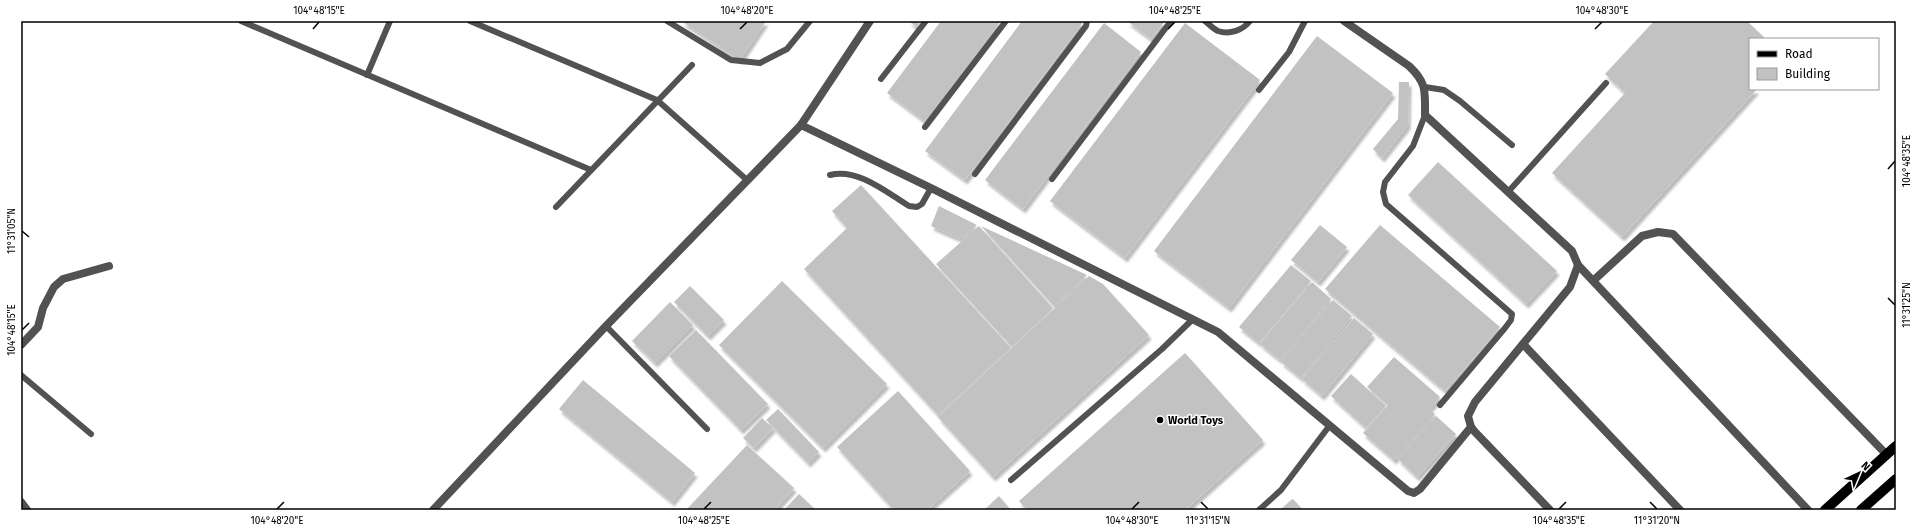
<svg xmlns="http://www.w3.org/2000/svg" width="1917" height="531" viewBox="0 0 1917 531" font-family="'Fira Sans',sans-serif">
<defs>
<filter id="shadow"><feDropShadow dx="2.5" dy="4.5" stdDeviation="1" flood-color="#0004"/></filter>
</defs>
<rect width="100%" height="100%" fill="#fff"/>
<g fill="#c2c2c2" filter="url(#shadow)">
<path d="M 681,21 L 766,21 L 740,60 Z"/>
<path d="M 908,21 L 921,21 L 917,27 Z"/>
<path d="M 941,21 L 1001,21 L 926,122 L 887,93 Z"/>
<path d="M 1022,21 L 1081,21 L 1083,22 L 965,180 L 925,151 Z"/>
<path d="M 1127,21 L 1165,21 L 1151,39 Z"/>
<path d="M 1654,21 L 1747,21 L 1766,39 L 1750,39 L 1750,89 L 1757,89 L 1622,237 L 1552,173 L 1625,93 L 1605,74 Z"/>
<path d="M 1104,23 L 1141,52 L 1023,209 L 985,180 Z"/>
<path d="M 1185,23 L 1260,80 L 1125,258 L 1050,201 Z"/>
<path d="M 1317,36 L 1393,93 L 1229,308 L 1154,251 Z"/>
<path d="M 1399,82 L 1409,82 L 1408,125 L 1382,158 L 1373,149 L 1398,119 Z"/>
<path d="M 1438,162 L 1557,271 L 1526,304 L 1408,195 Z"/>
<path d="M 861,185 L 1011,348 L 938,415 L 804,269 L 847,228 L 832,211 Z"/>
<path d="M 939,206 L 977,225 L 961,239 L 931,226 Z"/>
<path d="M 1320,225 L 1347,247 L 1318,282 L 1291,260 Z"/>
<path d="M 1380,225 L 1500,327 L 1445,391 L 1325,289 Z"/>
<path d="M 979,226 L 1053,308 L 1012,347 L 936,264 Z"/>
<path d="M 981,226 L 1087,275 L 1054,306 Z"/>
<path d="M 1291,265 L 1311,281 L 1259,343 L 1239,327 Z"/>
<path d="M 1089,276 L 1103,284 L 1149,335 L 993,477 L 938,417 Z"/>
<path d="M 782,281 L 887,384 L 823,448 L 719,345 Z"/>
<path d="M 1312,282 L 1331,299 L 1280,360 L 1260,344 Z"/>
<path d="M 690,286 L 724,320 L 708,336 L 674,302 Z"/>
<path d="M 1333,300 L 1352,316 L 1301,378 L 1281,362 Z"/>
<path d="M 670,302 L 693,325 L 655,363 L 632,341 Z"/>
<path d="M 1354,318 L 1373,334 L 1322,396 L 1302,379 Z"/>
<path d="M 696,330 L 768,404 L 741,430 L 669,356 Z"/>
<path d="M 1185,353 L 1263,440 L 1185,510 L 1027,510 L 1019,501 Z"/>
<path d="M 1394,357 L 1440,397 L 1429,409 L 1435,414 L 1394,460 L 1363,433 L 1388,405 L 1367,387 Z"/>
<path d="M 1351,374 L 1386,406 L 1366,428 L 1331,396 Z"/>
<path d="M 583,380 L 695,473 L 672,502 L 559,409 Z"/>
<path d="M 898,391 L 970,471 L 927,510 L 894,510 L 837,447 Z"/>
<path d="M 778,409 L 819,452 L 808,463 L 766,420 Z"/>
<path d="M 1436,416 L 1456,434 L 1417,477 L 1398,459 Z"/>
<path d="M 762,418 L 773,428 L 754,448 L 743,438 Z"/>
<path d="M 747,445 L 794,488 L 774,510 L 686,510 Z"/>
<path d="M 799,494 L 816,510 L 784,510 Z"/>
<path d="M 999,496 L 1011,510 L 984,510 Z"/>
<path d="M 1293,499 L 1303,510 L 1280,510 L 1291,500 Z"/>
</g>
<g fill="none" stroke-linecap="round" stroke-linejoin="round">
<g stroke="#525252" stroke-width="6">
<path d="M 241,21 L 591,170"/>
<path d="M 470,21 L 657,100 L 747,180"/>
<path d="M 667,21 L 731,60 L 760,63 L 787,49 L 810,21"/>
<path d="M 1205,21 C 1209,24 1213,29 1218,31 C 1230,35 1243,30 1250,21"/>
<path d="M 367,75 L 390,21"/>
<path d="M 881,79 L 926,21"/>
<path d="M 1425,87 L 1444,90 L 1460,101 L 1512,145"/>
<path d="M 1259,90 L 1289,52 L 1305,21"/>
<path d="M 1425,115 L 1413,146 L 1385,182 L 1383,192 L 1386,204 L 1512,314 L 1511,320 L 1505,328 L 1440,405"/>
<path d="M 925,127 L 1006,21"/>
<path d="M 975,174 L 1086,26 L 1087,21"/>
<path d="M 830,175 C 858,168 886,192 909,206 L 917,207 L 922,204 L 931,188"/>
<path d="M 1052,179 L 1171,21"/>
<path d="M 1508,192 L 1606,83"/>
<path d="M 556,207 L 692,65"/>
<path d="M 606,326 L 707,429"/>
<path d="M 21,375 L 91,434"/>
<path d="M 1011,480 L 1162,349 L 1193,319"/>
<path d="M 1259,510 L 1281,490 L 1330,425"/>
</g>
<g stroke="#525252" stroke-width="8">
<path d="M 1344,21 L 1409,66 C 1427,83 1425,91 1425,115 L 1572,251 L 1578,265 L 1570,287 L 1475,402 L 1468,416 L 1471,427 L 1475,432 L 1550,510"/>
<path d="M 801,125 L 931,188 L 1218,332 L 1408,491 L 1414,493 L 1420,489 L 1471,427"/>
<path d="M 1578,265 L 1808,510"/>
<path d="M 1594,280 L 1642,236 L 1658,232 L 1673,234 L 1886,454"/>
<path d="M 1523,344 L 1680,510"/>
<path d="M 21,345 L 38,327 L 43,308 L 54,287 L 63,279 L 109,266"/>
<path d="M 21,502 L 27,510"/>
</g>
<path stroke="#525252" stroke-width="8" d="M 433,510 L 606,326 L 801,125 L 870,21"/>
<g stroke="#000" stroke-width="10">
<path d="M 1825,510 L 1896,446"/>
<path d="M 1861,510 L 1896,479"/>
</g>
</g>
<path fill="none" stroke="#000" stroke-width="1.5" d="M 313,29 L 319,22M 740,29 L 747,22M 1168,29 L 1175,22M 1595,29 L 1602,22M 1888,169 L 1895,161M 22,231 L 29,237M 1888,298 L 1895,305M 22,330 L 29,323M 1201,502 L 1208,509M 1650,502 L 1657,509M 277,509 L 284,502M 704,509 L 711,502M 1132,509 L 1139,502M 1559,509 L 1566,502"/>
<circle fill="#000" stroke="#fff" stroke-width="1.5" cx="1160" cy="420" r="4"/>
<g text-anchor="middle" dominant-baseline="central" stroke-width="3" stroke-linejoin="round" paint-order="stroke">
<g font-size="11" font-weight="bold" fill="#000" stroke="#fff" text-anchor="start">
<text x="1168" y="420">World Toys</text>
</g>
</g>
<rect width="1917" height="531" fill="none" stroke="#ffffff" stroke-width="44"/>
<rect x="1749" y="38" width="130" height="52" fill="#ffffff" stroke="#999999"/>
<rect x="1757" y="51" width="20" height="6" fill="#000000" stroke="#999999"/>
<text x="1785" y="58" font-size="12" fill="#000000">Road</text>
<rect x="1757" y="68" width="20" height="12" fill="#c2c2c2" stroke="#999999"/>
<text x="1785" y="78" font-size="12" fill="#000000">Building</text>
<g transform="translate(1859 473) rotate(44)" stroke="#ffffff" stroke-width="3" paint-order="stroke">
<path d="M0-3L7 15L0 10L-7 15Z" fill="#000000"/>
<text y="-6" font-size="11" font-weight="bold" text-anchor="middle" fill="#000000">N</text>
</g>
<rect x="22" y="22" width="1873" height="487" fill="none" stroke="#000" stroke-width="1.5"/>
<g font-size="10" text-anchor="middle" fill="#000">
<text x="319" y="14">104°48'15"E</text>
<text x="747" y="14">104°48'20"E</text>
<text x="1175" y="14">104°48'25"E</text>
<text x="1602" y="14">104°48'30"E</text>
<text transform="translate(1906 161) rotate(-90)" y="4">104°48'35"E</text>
<text transform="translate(11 231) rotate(-90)" y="4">11°31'05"N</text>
<text transform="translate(1906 305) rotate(-90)" y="4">11°31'25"N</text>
<text transform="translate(11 330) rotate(-90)" y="4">104°48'15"E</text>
<text x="277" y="524">104°48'20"E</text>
<text x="704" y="524">104°48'25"E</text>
<text x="1132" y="524">104°48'30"E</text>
<text x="1208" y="524">11°31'15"N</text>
<text x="1559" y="524">104°48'35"E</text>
<text x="1657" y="524">11°31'20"N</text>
</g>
</svg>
